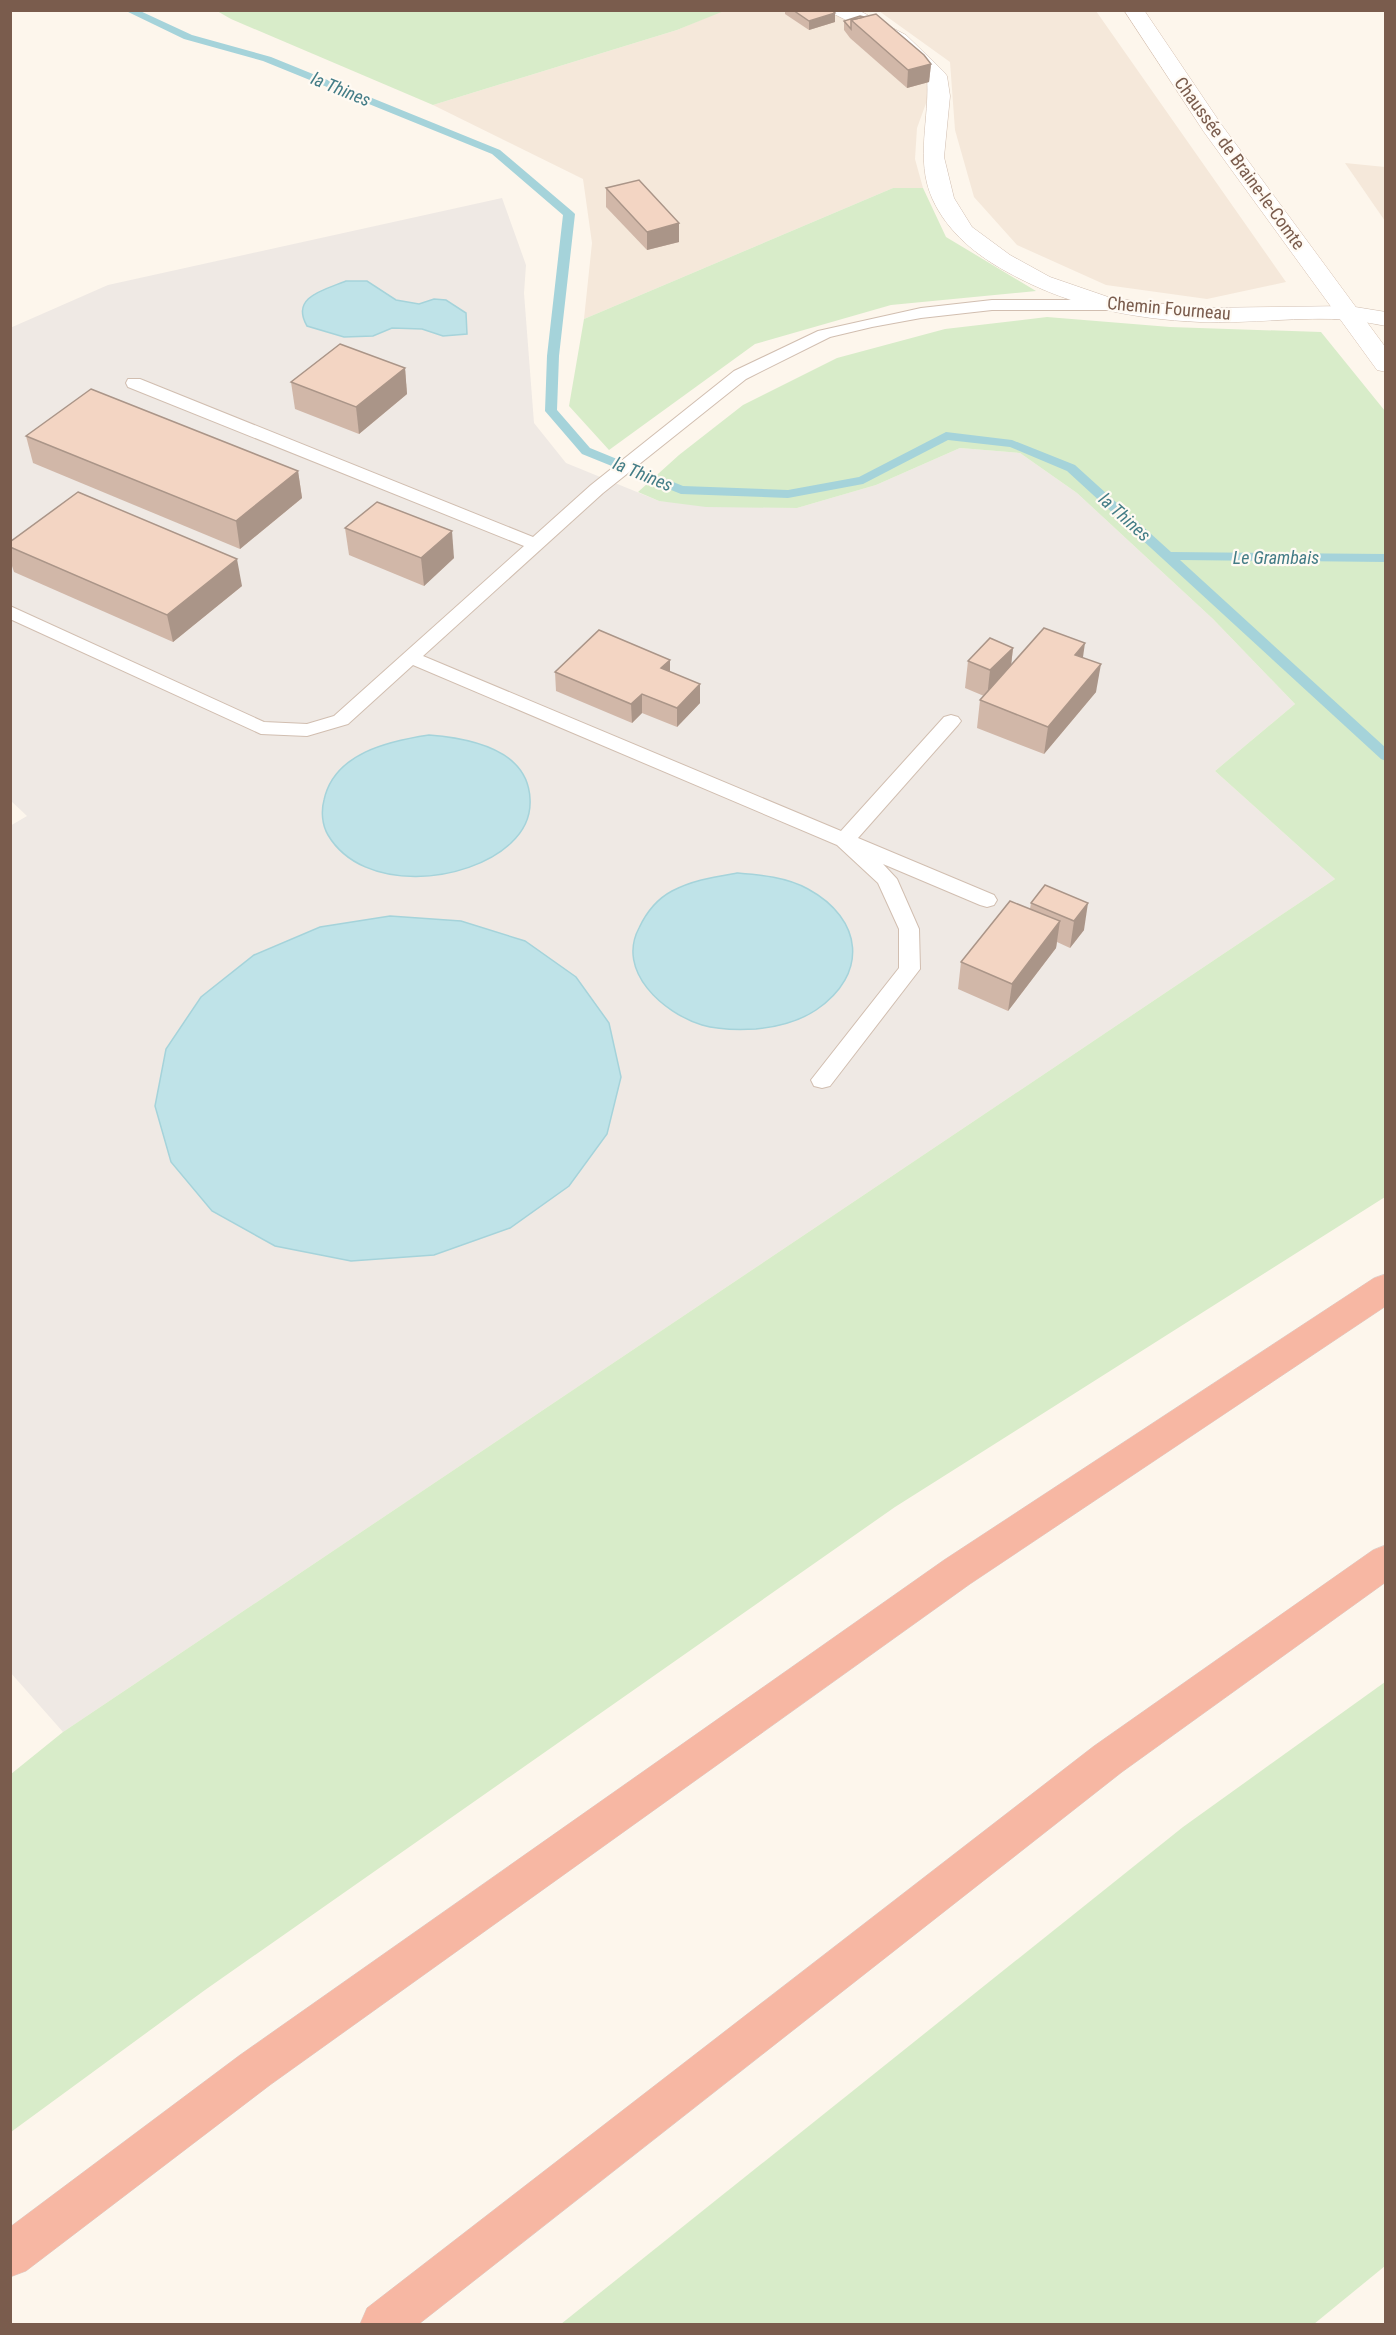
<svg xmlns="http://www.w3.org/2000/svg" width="1396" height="2335" viewBox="0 0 1396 2335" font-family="'Roboto Condensed',sans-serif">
<rect width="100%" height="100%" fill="#fdf6ec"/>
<g fill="#f5e8da">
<path d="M 724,10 L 829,11 L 861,23 L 933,84 L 917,128 L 915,159 L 923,188 L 893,188 L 584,319 L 592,243 L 583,179 L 433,105 L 677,30 Z"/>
<path d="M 879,11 L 1096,11 L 1286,282 L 1207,299 L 1106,285 L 1017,245 L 974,197 L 955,130 L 950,62 Z"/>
<path d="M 1345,163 L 1385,167 L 1385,221 Z"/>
</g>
<path fill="#efe9e4" d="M 502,198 L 526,265 L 524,293 L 534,423 L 566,463 L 659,501 L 797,508 L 876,485 L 960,448 L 1020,453 L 1077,493 L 1213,619 L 1295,704 L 1215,771 L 1335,879 L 63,1732 L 10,1672 L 10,826 L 27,816 L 10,800 L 10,328 L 108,285 Z"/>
<g fill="#d8ecc9">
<path d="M 217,11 L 724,11 L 677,30 L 433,105 L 231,19 Z"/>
<path d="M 893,188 L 923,188 L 946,237 L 1036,291 L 891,305 L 755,344 L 609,450 L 569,406 L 584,319 Z"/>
<path d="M 1047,317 L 1170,327 L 1321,332 L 1385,411 L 1385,1197 L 895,1507 L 205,1990 L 11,2132 L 11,1774 L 63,1732 L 1335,879 L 1215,771 L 1295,704 L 1213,619 L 1077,493 L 1020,453 L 960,448 L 876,485 L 797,508 L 706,507 L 659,501 L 638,492 L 679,455 L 743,405 L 837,358 L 945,329 Z"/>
<path d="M 1385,1682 L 1385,2266 L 1314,2324 L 561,2324 L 1183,1827 Z"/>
</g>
<g fill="#bfe3e8" stroke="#a5d3da" stroke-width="1.5">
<path d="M 346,281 L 367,281 L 396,300 L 419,304 L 434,299 L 446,300 L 466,313 L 467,334 L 443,336 L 422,329 L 392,328 L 373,336 L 344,337 L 307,326 C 290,297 324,290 346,281 Z"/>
<path d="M 429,735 C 468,738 528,749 530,799 C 531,816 524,831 511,843 C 467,884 363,894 328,835 C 322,825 321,811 324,800 C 334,753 389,741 429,735 Z"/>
<path d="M 737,873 C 761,875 786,877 808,889 C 863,919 869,974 816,1010 C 798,1022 777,1027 756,1029 C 738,1030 719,1030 702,1025 C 663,1013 616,971 639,928 C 646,913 657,899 672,891 C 693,880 714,877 737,873 Z"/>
<path d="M 390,916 L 461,921 L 525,941 L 576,977 L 609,1023 L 621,1077 L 607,1134 L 569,1186 L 510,1228 L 434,1255 L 351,1261 L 275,1246 L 212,1211 L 171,1162 L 155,1106 L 166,1049 L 201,997 L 254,955 L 320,927 Z"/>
</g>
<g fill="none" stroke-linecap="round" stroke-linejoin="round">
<path fill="#a5d3da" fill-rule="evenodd" d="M 124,10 L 138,10 L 192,35 L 271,57 L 500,150 L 573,212 L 575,214 L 559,356 L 557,410 L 590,448 L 683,486 L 788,490 L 859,477 L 946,432 L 1012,440 L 1075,465 L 1171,552 L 1386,554 L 1386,562 L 1180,560 L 1386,748 L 1386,761 L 1381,759 L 1067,471 L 1010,447 L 948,440 L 863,484 L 788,498 L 681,494 L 582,454 L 545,411 L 547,356 L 563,215 L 492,154 L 263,61 L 184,39 Z"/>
<defs>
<path id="lane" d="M 992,300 L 1107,300 L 1115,305 L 1107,310 L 992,310 L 921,318 L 872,327 L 830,337 L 746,379 L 603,493 L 423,656 L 841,831 L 944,717 L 951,715 L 958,717 L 961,721 L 958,725 L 858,838 L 994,895 L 997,900 L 994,905 L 987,907 L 980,905 L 883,864 L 897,879 L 919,929 L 920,969 L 830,1086 L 822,1088 L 814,1086 L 811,1080 L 899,968 L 899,929 L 878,883 L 837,845 L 413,665 L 348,724 L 307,736 L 261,734 L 10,619 L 10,606 L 264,722 L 307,724 L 334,716 L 524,546 L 128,387 L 126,383 L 128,379 L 140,379 L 533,537 L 591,485 L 734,371 L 818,331 L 921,308 Z"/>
<path id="street" d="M 831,10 L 858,10 L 906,35 L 944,72 L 947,76 L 950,96 L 944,157 L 954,198 L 972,227 L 1010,255 L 1050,277 L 1111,298 L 1200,308 L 1349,306 L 1386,312 L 1386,326 C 1374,324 1362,321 1350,320 C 1300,316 1250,324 1200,322 C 1131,319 1069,306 1009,273 C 977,256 947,232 932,198 C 915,159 930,118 927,78 L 892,43 L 834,14 Z"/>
<path id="secondary" d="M 1124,10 L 1144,10 L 1221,124 L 1386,348 L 1386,372 L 1377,370 L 1204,132 Z"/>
<g id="highway">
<path d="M 1386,1274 L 1386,1306 L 970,1584 L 270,2085 L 26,2271 L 10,2277 L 10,2227 L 240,2055 L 944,1560 L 1374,1278 Z"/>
<path d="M 1386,1545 L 1386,1582 L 1122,1772 L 419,2324 L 360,2324 L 367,2308 L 1094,1746 L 1373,1550 Z"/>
</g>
</defs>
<use href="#lane" stroke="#d1beb0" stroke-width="2"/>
<use href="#street" stroke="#d1beb0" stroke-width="1"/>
<use href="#secondary" stroke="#d6c0b0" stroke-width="1"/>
<use href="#highway" stroke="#dad1cd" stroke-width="1"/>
<use href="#lane" fill="#fff" fill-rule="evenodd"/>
<use href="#street" fill="#fff" fill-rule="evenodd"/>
<use href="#secondary" fill="#fff" fill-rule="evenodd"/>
<use href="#highway" fill="#f7b7a3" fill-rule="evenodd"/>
</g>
<g fill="#d1b7a8">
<path d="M 785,10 L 832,10 L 835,13 L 835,22 L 809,30 L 785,14 Z"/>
<path d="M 860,16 L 931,64 L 929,82 L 907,88 L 850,38 L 844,30 L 844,21 Z"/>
<path d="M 606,188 L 679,223 L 679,242 L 647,250 L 606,207 Z"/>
<path d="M 405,368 L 407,394 L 359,434 L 295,409 L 291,382 Z"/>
<path d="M 26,436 L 298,471 L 302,498 L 240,549 L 33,463 Z"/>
<path d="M 345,528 L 454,558 L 424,586 L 349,555 Z"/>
<path d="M 10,542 L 242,586 L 173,642 L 14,572 L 10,560 Z"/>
<path d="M 1013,648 L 1011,665 L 1083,658 L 1096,692 L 1044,754 L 977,728 L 980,700 L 984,696 L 965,688 L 968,661 Z"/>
<path d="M 670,660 L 670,671 L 700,703 L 677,727 L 642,713 L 632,723 L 556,691 L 555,672 Z"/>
<path d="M 1045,885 L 1084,930 L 1070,948 L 1057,942 L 1056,948 L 1008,1011 L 958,989 L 961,962 L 1030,909 L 1031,903 Z"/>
</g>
<g fill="#aa9588">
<path d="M 835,13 L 835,22 L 809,30 L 809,21 Z"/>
<path d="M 931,64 L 929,82 L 907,88 L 908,70 Z"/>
<path d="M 679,223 L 679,242 L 647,250 L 647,232 Z"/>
<path d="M 405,368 L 407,394 L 359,434 L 356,407 Z"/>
<path d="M 298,471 L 302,498 L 240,549 L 236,521 Z"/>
<path d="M 452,531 L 454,558 L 424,586 L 421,558 Z"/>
<path d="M 237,559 L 242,586 L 173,642 L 167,615 Z"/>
<path d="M 1085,643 L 1081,671 L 1075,655 Z"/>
<path d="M 1013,648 L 1010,675 L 987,698 L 990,670 Z"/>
<path d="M 670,660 L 670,679 L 661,668 Z"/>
<path d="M 1101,664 L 1096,692 L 1044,754 L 1048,727 Z"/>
<path d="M 700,684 L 700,703 L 677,727 L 677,708 Z"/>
<path d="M 642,694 L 642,713 L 632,723 L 631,704 Z"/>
<path d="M 1088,903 L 1084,930 L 1070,948 L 1074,921 Z"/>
<path d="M 1060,921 L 1056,948 L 1008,1011 L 1012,984 Z"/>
</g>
<g fill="#f3d5c3" stroke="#aa9588" stroke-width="1.5">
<path d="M 793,10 L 832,10 L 835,13 L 809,21 Z"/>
<path d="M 876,14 L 924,55 L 931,64 L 908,70 L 851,20 Z"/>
<path d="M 860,16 L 864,17 L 851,20 L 851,29 L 844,21 Z"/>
<path d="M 639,180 L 679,223 L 647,232 L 606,188 Z"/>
<path d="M 340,344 L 405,368 L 356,407 L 291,382 Z"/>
<path d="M 91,389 L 298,471 L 236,521 L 26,436 Z"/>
<path d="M 78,492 L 237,559 L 167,615 L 10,547 L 10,542 Z"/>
<path d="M 377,502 L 452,531 L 421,558 L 345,528 Z"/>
<path d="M 1044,628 L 1085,643 L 1075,655 L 1101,664 L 1048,727 L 980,700 Z"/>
<path d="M 599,630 L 670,660 L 661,668 L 700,684 L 677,708 L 642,694 L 631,704 L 555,672 Z"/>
<path d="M 990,638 L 1013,648 L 990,670 L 968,661 Z"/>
<path d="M 1045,885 L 1088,903 L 1074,921 L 1031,903 Z"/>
<path d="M 1010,901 L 1060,921 L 1012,984 L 961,962 Z"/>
</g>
<g text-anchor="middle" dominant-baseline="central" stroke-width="4.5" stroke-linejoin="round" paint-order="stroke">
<g font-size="18" font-style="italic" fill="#437c86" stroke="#fffaf3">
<text transform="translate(341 89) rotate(22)">la Thines</text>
<text transform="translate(643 474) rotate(22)">la Thines</text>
<text transform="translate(1125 517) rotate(42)">la Thines</text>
<text x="1276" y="557">Le Grambais</text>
</g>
<g font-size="18" fill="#7a5c4d" stroke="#fffaf3">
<text transform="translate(1240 163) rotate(54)">Chaussée de Braine-le-Comte</text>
<text transform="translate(1169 308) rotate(5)">Chemin Fourneau</text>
</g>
</g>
<rect width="1396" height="2335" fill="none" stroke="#7a5c4d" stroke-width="24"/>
</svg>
